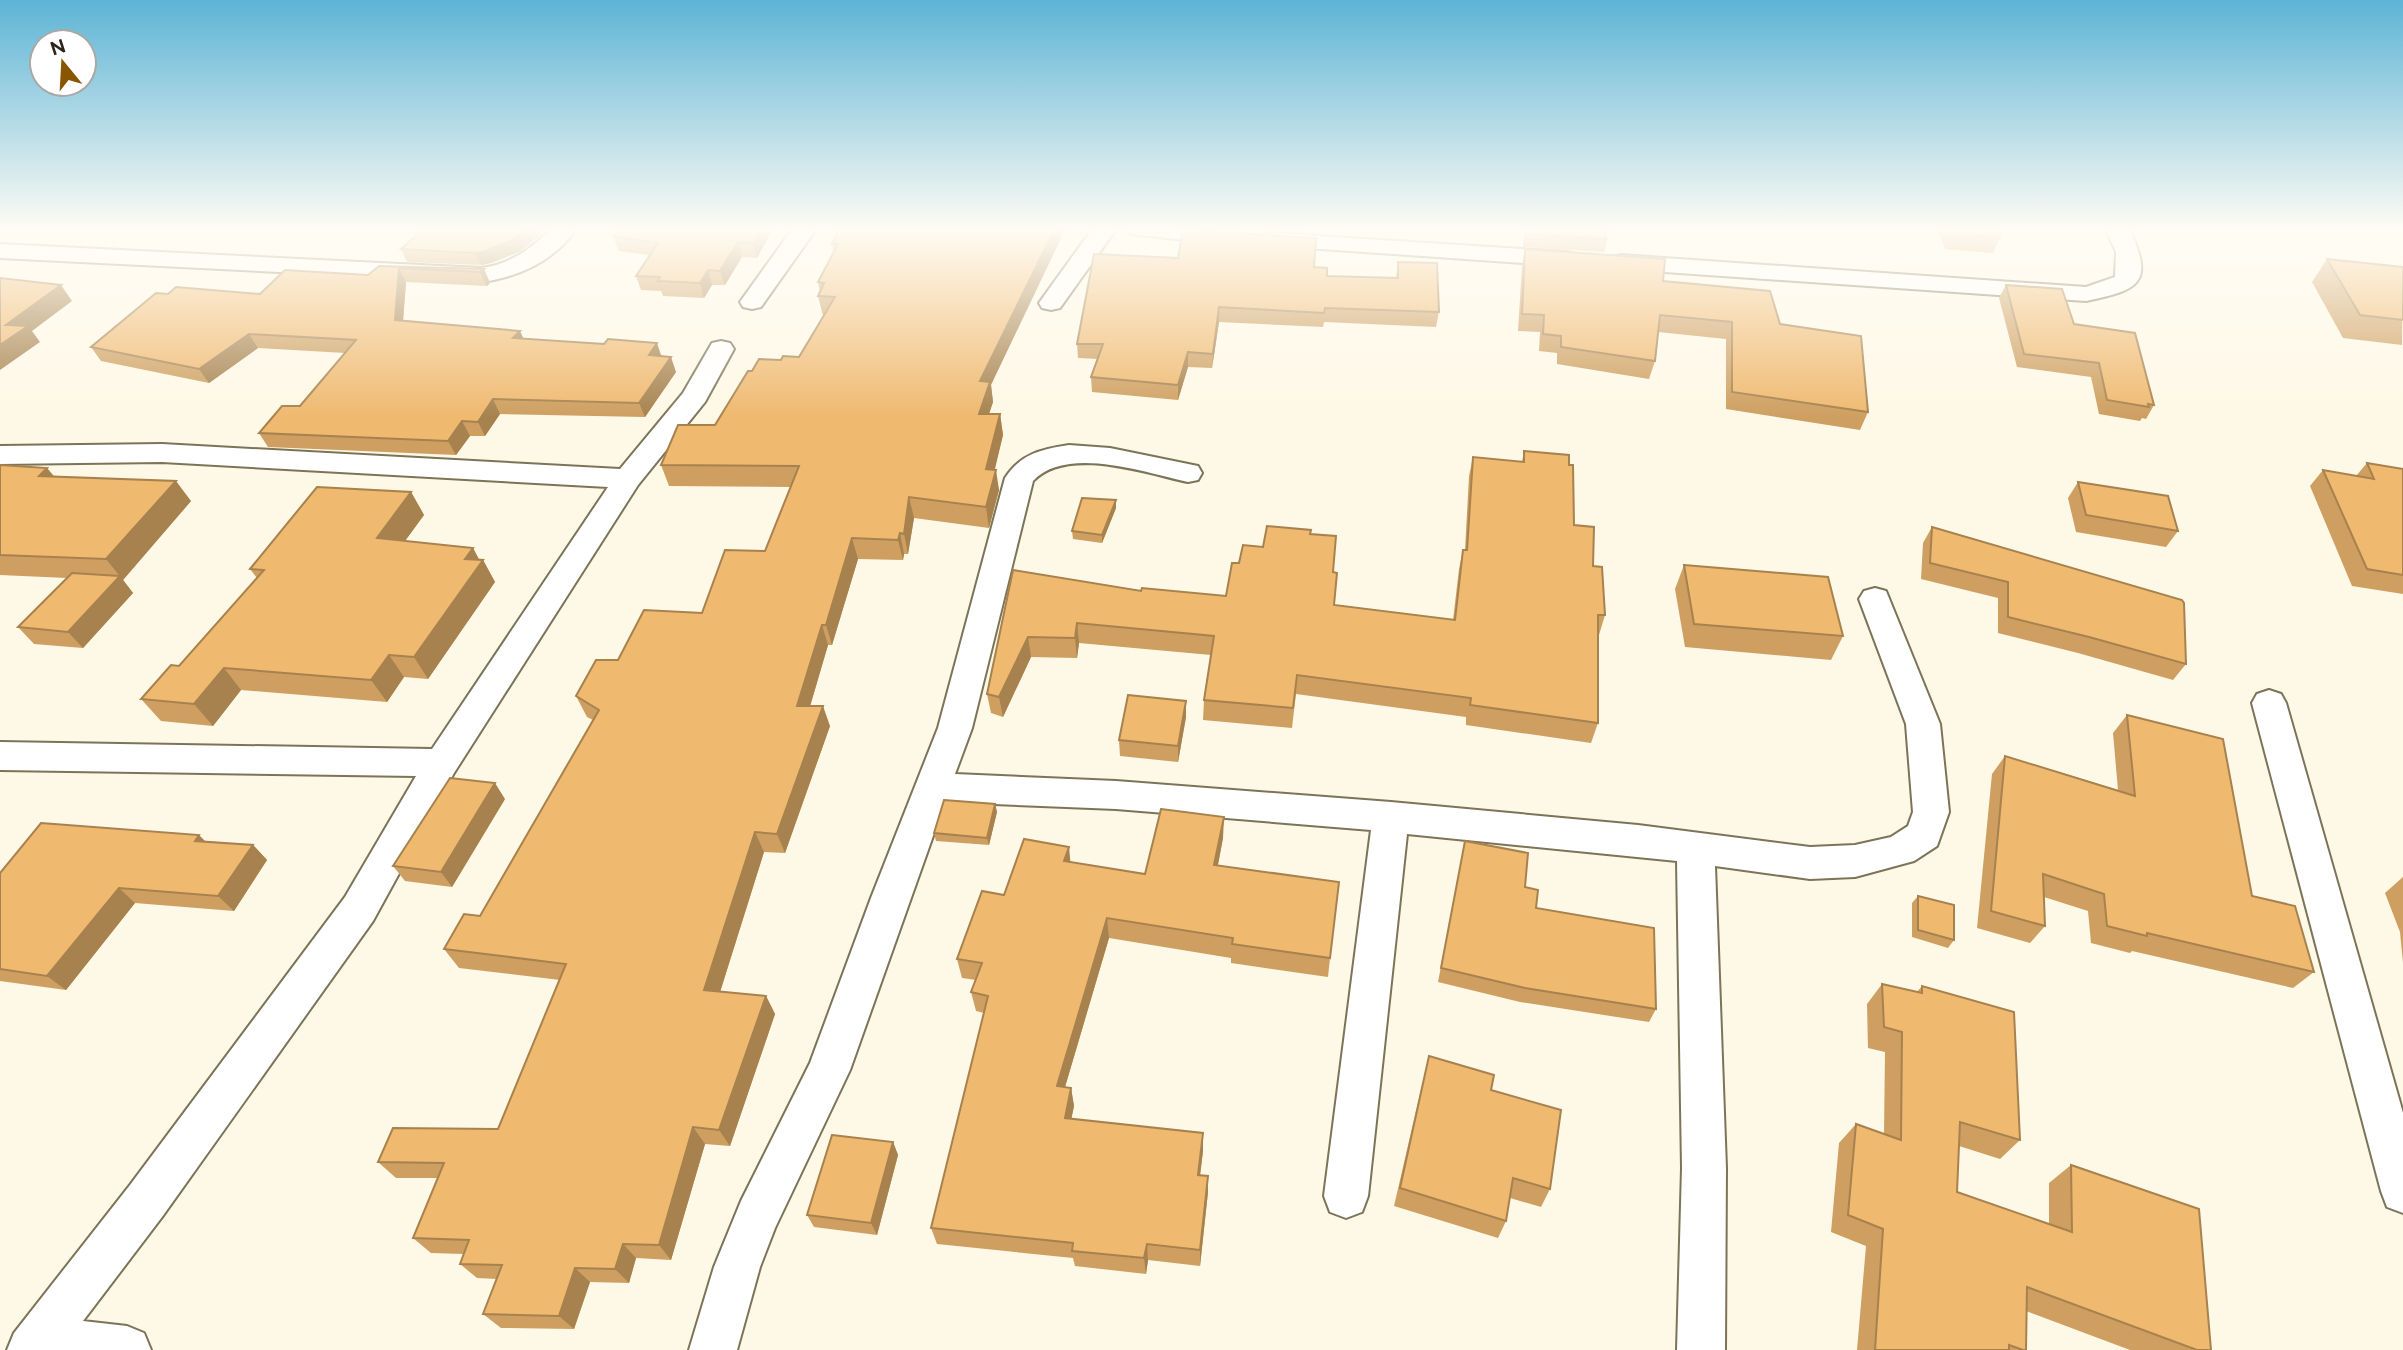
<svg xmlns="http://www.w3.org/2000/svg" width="2403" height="1350" viewBox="0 0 2403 1350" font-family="Raleway,sans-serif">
<rect width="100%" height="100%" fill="#fef8e6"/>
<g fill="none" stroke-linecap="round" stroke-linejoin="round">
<defs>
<g id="minor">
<path d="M 552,228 L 577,228 C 554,261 519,277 481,282 L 0,258 L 0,244 L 481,268 C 511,264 531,249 552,228 Z"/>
<path d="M 793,228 L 817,228 L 761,307 L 752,309 L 743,307 L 740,302 Z"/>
<path d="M 1093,228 L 1117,228 L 1060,308 L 1051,310 L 1042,308 L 1039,303 Z"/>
<path d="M 1126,228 L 1207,228 L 1233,232 L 1237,237 L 1233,242 L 1225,244 L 1138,235 L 1130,233 Z"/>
<path d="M 2105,228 L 2129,228 C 2155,284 2139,290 2086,301 L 1621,269 L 1613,267 L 1609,262 L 1613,257 L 1621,255 L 2086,287 L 2115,277 L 2116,252 Z"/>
<path d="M 1272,233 L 1567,252 L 1575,254 L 1579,259 L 1575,264 L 1567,266 L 1264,245 L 1260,240 L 1264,235 Z"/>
<path d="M 721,341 L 730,343 L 734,349 L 705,402 L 638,485 L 454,773 L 373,921 L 162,1217 L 83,1321 L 127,1326 L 144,1333 L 151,1350 L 7,1350 L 14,1333 L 130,1185 L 345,897 L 416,776 L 0,770 L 0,742 L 432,749 L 608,487 L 162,462 L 0,464 L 0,446 L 162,444 L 620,469 L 683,393 L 712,343 Z"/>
<path d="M 1069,445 L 1110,448 L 1198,466 L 1202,473 L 1198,480 L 1188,482 C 1145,473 1067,445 1033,481 L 972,728 L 955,774 L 1116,781 L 1391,802 L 1638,825 L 1810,847 L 1855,845 L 1891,837 L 1908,826 L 1913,812 L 1906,724 L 1859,599 L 1864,591 L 1875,588 L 1886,591 L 1940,724 L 1949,812 L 1937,846 L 1914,861 L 1855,877 L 1810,879 L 1715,866 L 1726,1168 L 1725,1350 L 1677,1350 L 1682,1168 L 1677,861 L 1407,834 L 1368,1196 L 1362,1212 L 1346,1218 L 1330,1212 L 1324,1196 L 1371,830 L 1116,809 L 945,802 L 850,1070 L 775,1228 L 760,1267 L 737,1350 L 689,1350 L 714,1267 L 741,1201 L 810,1063 L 871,898 L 938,728 L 1005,478 C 1020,454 1042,449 1069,445 Z"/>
<path d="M 2269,690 L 2281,694 L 2286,703 L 2403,1113 L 2403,1213 L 2387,1207 L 2381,1191 L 2252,703 L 2257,694 Z"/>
</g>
</defs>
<use href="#minor" stroke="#7c7458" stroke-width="4"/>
<use href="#minor" fill="#fff" fill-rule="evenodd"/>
</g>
<g fill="#ce9f60">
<path d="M 425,228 L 538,228 L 541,234 L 519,252 L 491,263 L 481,265 L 407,262 L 401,249 Z"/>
<path d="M 622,228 L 773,228 L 757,258 L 742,257 L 725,285 L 712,285 L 704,298 L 663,296 L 661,291 L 641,290 L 636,276 L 650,255 L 619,251 L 613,236 Z"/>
<path d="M 840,228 L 991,385 L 993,402 L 989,414 L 1000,414 L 1003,435 L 994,470 L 999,490 L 989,528 L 914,518 L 908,554 L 904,554 L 903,560 L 858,559 L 832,645 L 828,645 L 810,706 L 830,726 L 785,853 L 764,852 L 720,992 L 766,996 L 775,1014 L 730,1146 L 705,1144 L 671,1260 L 636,1258 L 629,1283 L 590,1282 L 574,1329 L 501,1328 L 483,1314 L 497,1279 L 477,1278 L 460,1264 L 463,1254 L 431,1253 L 413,1238 L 438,1178 L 396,1178 L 378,1162 L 498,1129 L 560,980 L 459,968 L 444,949 L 480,916 L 593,720 L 587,717 L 576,696 L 618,660 L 702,613 L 765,551 L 791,487 L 669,486 L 661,465 L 715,425 L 752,371 L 781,360 L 799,357 L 824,316 L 823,316 L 818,296 L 820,292 L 818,282 L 834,252 L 832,244 Z"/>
<path d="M 1233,228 L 1302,228 L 1300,232 Z"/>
<path d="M 1524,228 L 1602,228 L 1607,239 L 1604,252 L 1523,247 Z"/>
<path d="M 1937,228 L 1997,228 L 2000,238 L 1993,253 L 1945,249 Z"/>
<path d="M 1525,249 L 1663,281 L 1780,324 L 1868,412 L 1860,430 L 1726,409 L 1726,339 L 1658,332 L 1655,361 L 1649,379 L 1557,364 L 1557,353 L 1539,351 L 1540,332 L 1518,331 L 1522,266 Z"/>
<path d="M 2327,259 L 2403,267 L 2402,345 L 2343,338 L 2312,282 Z"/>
<path d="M 1398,262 L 1439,312 L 1436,327 L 1324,322 L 1323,327 L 1219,322 L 1212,368 L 1188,367 L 1178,400 L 1092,392 L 1091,377 L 1098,359 L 1078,358 L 1077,344 L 1314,267 L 1327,276 L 1396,278 Z"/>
<path d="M 379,266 L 484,269 L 490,283 L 487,286 L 406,282 L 403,321 L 524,339 L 662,356 L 676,372 L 645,417 L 500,414 L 485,436 L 470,436 L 456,455 L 268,447 L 259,433 L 300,406 L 345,353 L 258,348 L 209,383 L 101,361 L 91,347 L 168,294 L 260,294 L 368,275 Z"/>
<path d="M 2006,285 L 2074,324 L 2154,405 L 2146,419 L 2142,418 L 2140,421 L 2099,414 L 2091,377 L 2017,367 L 1999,298 Z"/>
<path d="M 1524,451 L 1574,525 L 1593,566 L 1605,615 L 1599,635 L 1598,635 L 1598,723 L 1591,743 L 1466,725 L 1466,717 L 1296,694 L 1292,728 L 1203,720 L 1204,700 L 1211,655 L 1079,643 L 1077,658 L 1031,657 L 1003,717 L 991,713 L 987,694 L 1013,570 L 1141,591 L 1226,596 L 1239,563 L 1263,547 L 1310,534 L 1333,572 L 1334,605 L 1453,620 L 1459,569 L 1463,550 L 1465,550 L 1469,476 L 1473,457 L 1522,462 Z"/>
<path d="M 2367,463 L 2403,469 L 2403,594 L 2352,586 L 2310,486 L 2323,470 L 2356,476 Z"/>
<path d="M 0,465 L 54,476 L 191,501 L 123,580 L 133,593 L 83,648 L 34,644 L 18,627 L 67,578 L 0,575 Z"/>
<path d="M 2078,482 L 2178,531 L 2166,547 L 2076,532 L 2068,498 Z"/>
<path d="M 411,492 L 424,515 L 405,541 L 473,548 L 479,560 L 483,560 L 495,582 L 428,679 L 404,677 L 387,702 L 241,690 L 213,726 L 161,721 L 141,699 L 179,666 L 257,578 L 250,569 Z"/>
<path d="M 1116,508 L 1102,543 L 1073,539 L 1072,531 Z"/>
<path d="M 1932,527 L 2186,664 L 2173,680 L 2078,653 L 1998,633 L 1998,598 L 1921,579 L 1923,543 Z"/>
<path d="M 1684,565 L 1843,636 L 1831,660 L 1685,647 L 1675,589 Z"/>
<path d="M 2127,715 L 2252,896 L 2314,972 L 2293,988 L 2132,951 L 2130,953 L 2091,943 L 2088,911 L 2044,897 L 2045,926 L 2030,943 L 1977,928 L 1992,774 L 2005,756 L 2118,790 L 2113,733 Z"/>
<path d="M 1186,717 L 1178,762 L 1120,756 L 1119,740 Z"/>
<path d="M 505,799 L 452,887 L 405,881 L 393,866 Z"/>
<path d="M 995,804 L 997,812 L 989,845 L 936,841 L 934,833 Z"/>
<path d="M 1223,838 L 1218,865 L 1330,958 L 1328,977 L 1231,963 L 1231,958 L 1109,938 L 1065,1087 L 1071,1088 L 1074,1106 L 1071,1119 L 1203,1151 L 1200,1175 L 1208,1176 L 1208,1192 L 1200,1266 L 1148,1260 L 1146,1274 L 1075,1266 L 1073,1258 L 937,1244 L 931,1228 L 984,1013 L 976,1011 L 971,992 L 976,980 L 962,978 L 957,959 L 1004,895 L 1071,862 L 1145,874 Z"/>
<path d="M 205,841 L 253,845 L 267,860 L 234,911 L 135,903 L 66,990 L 0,981 L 0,873 Z"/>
<path d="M 1465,841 L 1525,887 L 1536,908 L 1656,1009 L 1649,1022 L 1520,1002 L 1438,982 Z"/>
<path d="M 2403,877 L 2403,963 L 2400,932 L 2385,893 Z"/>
<path d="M 1918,896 L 1954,940 L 1948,948 L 1912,937 L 1912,903 Z"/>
<path d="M 1882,984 L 1917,992 L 1922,986 L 2020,1140 L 2000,1159 L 1959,1146 L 1957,1192 L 2049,1224 L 2049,1183 L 2071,1165 L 2211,1350 L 2130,1350 L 2026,1311 L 2026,1350 L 1857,1350 L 1866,1246 L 1831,1232 L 1839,1143 L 1856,1124 L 1884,1134 L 1885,1052 L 1868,1048 L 1867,1004 Z"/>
<path d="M 1429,1056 L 1550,1189 L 1541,1207 L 1510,1198 L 1506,1221 L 1498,1238 L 1394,1206 L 1424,1076 Z"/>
<path d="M 893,1142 L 898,1155 L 877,1235 L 814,1227 L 807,1215 Z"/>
</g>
<g fill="#a7824e">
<path d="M 527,228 L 538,228 L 541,234 L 519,252 L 491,263 L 481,265 L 475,253 Z"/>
<path d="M 761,228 L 773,228 L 757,258 L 753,243 Z"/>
<path d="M 1055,228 L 1066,228 L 991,385 L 993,402 L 982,434 L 979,414 L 980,381 Z"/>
<path d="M 738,242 L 742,257 L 725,285 L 720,271 Z"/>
<path d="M 399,268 L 406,282 L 402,334 L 395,320 Z"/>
<path d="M 484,269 L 490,283 L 487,286 L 480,272 Z"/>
<path d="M 708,270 L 712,285 L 704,298 L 700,283 Z"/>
<path d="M 61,285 L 72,301 L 32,331 L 40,342 L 0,370 L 0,345 L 6,325 Z"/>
<path d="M 1219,307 L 1219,322 L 1212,368 L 1213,354 Z"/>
<path d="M 520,331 L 527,346 L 513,338 Z"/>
<path d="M 249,334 L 258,348 L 209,383 L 199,369 Z"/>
<path d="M 657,343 L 662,358 L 649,355 Z"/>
<path d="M 1188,352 L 1188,367 L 1178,400 L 1178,385 Z"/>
<path d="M 671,357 L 676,372 L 645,417 L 639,403 Z"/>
<path d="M 493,399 L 500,414 L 485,436 L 478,422 Z"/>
<path d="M 1000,414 L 1003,435 L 990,490 L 986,469 Z"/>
<path d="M 462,421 L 470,436 L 456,455 L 448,441 Z"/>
<path d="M 47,468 L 64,488 L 39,476 Z"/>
<path d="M 996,470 L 999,490 L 989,528 L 986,507 Z"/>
<path d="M 176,481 L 191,501 L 123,580 L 106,559 Z"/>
<path d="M 411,492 L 424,515 L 391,560 L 377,538 Z"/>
<path d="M 909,497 L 914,518 L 908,554 L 904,534 Z"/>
<path d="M 1116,500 L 1116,508 L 1102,543 L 1102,535 Z"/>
<path d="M 900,533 L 904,554 L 903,560 L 898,540 Z"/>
<path d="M 852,538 L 858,559 L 832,645 L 826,625 Z"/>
<path d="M 473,548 L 481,563 L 483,560 L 495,582 L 428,679 L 414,657 L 465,559 Z"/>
<path d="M 120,576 L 133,593 L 83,648 L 68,632 Z"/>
<path d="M 1077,623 L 1079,643 L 1077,658 L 1075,638 Z"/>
<path d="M 822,625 L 828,645 L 804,727 L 797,706 Z"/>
<path d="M 1028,637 L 1031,657 L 1003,717 L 999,697 Z"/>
<path d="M 389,655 L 404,677 L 387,702 L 371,680 Z"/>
<path d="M 224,668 L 241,690 L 213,726 L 194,704 Z"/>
<path d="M 1186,701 L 1186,717 L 1178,762 L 1178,746 Z"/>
<path d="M 823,706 L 830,726 L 785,853 L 777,834 Z"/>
<path d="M 495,783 L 505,799 L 452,887 L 441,872 Z"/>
<path d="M 995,804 L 997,812 L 989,845 L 987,838 Z"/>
<path d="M 1224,817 L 1223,838 L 1214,885 L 1214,865 Z"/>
<path d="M 755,832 L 764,852 L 715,1008 L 704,990 Z"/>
<path d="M 199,835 L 214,850 L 195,841 Z"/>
<path d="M 253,845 L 267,860 L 234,911 L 218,896 Z"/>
<path d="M 1069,847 L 1071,868 L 1064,861 Z"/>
<path d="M 119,888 L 135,903 L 66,990 L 47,976 Z"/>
<path d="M 1107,918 L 1109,938 L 1060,1104 L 1057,1086 Z"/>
<path d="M 766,996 L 775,1014 L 730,1146 L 719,1130 Z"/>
<path d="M 1071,1088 L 1074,1106 L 1068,1136 L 1065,1118 Z"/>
<path d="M 693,1127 L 705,1144 L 671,1260 L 659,1245 Z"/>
<path d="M 1203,1133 L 1203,1151 L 1198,1192 L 1198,1175 Z"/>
<path d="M 893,1142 L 898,1155 L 877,1235 L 871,1223 Z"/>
<path d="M 1208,1176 L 1208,1192 L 1200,1266 L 1200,1250 Z"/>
<path d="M 623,1244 L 636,1258 L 629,1283 L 615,1269 Z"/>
<path d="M 1147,1244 L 1148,1260 L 1146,1274 L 1144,1258 Z"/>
<path d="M 575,1268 L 590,1282 L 574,1329 L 559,1316 Z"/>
</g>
<g fill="#efb970" stroke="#a7824e" stroke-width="2">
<path d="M 425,228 L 527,228 L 513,239 L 486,251 L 475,253 L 401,249 Z"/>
<path d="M 622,228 L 761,228 L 753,243 L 738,242 L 720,271 L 708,270 L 700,283 L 658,281 L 660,277 L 636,276 L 658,243 L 613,236 Z"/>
<path d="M 840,228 L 1055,228 L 980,381 L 990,382 L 979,414 L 1000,414 L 986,469 L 996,470 L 986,507 L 909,497 L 904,534 L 900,533 L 898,540 L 852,538 L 826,625 L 822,625 L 797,706 L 823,706 L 777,834 L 755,832 L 704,990 L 766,996 L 719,1130 L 693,1127 L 659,1245 L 623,1244 L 615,1269 L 575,1268 L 559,1316 L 483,1314 L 502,1265 L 460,1264 L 469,1240 L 413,1238 L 444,1163 L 378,1162 L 393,1128 L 498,1129 L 566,964 L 444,949 L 464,914 L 480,916 L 599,710 L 576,696 L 596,660 L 618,660 L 644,610 L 702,613 L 725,550 L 765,551 L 799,466 L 661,465 L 678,425 L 715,425 L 748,371 L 752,371 L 759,359 L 781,360 L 783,356 L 799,357 L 835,297 L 818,296 L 824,283 L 818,282 L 838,244 L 832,244 Z"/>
<path d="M 1526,228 L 1602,228 L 1607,239 L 1526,234 Z"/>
<path d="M 1950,228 L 1997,228 L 2000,238 L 1952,233 Z"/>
<path d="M 1183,230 L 1316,238 L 1314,267 L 1327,268 L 1327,276 L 1398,278 L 1398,262 L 1437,263 L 1439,312 L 1325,308 L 1324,313 L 1219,307 L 1213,354 L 1188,352 L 1178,385 L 1091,377 L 1103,344 L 1077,344 L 1094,254 L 1178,258 Z"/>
<path d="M 1525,249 L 1665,259 L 1663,281 L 1770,291 L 1780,324 L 1861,336 L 1868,412 L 1732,392 L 1732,322 L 1660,315 L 1655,361 L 1561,347 L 1561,336 L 1543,334 L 1544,315 L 1522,314 Z"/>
<path d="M 2327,259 L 2403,267 L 2403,320 L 2360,315 Z"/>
<path d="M 379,266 L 484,269 L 480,272 L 399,268 L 395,320 L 520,331 L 513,338 L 604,344 L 608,339 L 657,343 L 649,355 L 671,357 L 639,403 L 493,399 L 478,422 L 462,421 L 448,441 L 259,433 L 282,406 L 300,406 L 356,340 L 249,334 L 199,369 L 91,347 L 156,293 L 168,294 L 176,287 L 260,294 L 285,270 L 368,275 Z"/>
<path d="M 0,278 L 61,285 L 6,325 L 28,326 L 0,345 Z"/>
<path d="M 2006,285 L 2062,289 L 2074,324 L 2135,333 L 2154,405 L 2148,404 L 2149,407 L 2107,400 L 2099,363 L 2024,354 Z"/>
<path d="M 1524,451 L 1569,455 L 1569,465 L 1573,465 L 1574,525 L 1594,527 L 1593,566 L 1602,567 L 1605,615 L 1598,615 L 1598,723 L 1470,705 L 1471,698 L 1297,675 L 1293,708 L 1204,700 L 1214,636 L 1077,623 L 1075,638 L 1028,637 L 999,697 L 987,694 L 1013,570 L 1141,591 L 1142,588 L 1226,596 L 1232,563 L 1239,563 L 1243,545 L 1263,547 L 1267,526 L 1311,530 L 1310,534 L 1336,536 L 1333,572 L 1337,573 L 1334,605 L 1455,620 L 1463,550 L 1467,550 L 1473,457 L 1524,462 Z"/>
<path d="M 2367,463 L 2403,469 L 2403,575 L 2367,569 L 2323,470 L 2374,479 Z"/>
<path d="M 0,465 L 47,468 L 39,476 L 176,481 L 106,559 L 0,555 Z"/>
<path d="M 2078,482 L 2168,496 L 2178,531 L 2086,515 Z"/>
<path d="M 317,487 L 411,492 L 377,538 L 473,548 L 465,559 L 483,560 L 414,657 L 389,655 L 371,680 L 224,668 L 194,704 L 141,699 L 171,665 L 179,666 L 264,570 L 250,569 Z"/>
<path d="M 1082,498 L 1116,500 L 1102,535 L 1072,531 Z"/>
<path d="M 1932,527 L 2182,600 L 2184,603 L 2186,664 L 2089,637 L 2008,617 L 2008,582 L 1930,563 Z"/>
<path d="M 1684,565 L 1828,577 L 1843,636 L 1694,624 Z"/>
<path d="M 72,573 L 120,576 L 68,632 L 18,627 Z"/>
<path d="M 1128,695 L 1186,701 L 1178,746 L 1119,740 Z"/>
<path d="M 2127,715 L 2223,739 L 2252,896 L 2295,906 L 2314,972 L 2147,933 L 2147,936 L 2107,926 L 2104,894 L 2043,874 L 2045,926 L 1991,911 L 2005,756 L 2135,796 Z"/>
<path d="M 450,778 L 495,783 L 441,872 L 393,866 Z"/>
<path d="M 944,800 L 995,804 L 987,838 L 934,833 Z"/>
<path d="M 1161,809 L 1224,817 L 1214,865 L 1339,882 L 1330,958 L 1232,944 L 1233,938 L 1107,918 L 1057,1086 L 1071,1088 L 1065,1118 L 1203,1133 L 1198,1175 L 1208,1176 L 1200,1250 L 1147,1244 L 1144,1258 L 1072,1251 L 1073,1243 L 931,1228 L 988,996 L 971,992 L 982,963 L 957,959 L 982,891 L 1004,895 L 1024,839 L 1069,847 L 1064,861 L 1145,874 Z"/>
<path d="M 41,823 L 199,835 L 195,841 L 253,845 L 218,896 L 119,888 L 47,976 L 0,969 L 0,873 Z"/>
<path d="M 1465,841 L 1528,853 L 1525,887 L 1538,890 L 1536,908 L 1654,928 L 1656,1009 L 1525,988 L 1441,968 Z"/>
<path d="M 1918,896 L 1954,905 L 1954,940 L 1918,930 Z"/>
<path d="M 1882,984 L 1922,993 L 1922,986 L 2014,1012 L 2020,1140 L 1960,1122 L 1957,1192 L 2072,1232 L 2071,1165 L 2199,1209 L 2211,1350 L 2197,1350 L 2027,1287 L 2026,1350 L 2023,1350 L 2009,1345 L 2009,1350 L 1875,1350 L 1883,1229 L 1848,1215 L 1856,1124 L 1901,1140 L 1902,1032 L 1884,1027 Z"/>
<path d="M 1429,1056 L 1494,1075 L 1491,1090 L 1561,1110 L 1550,1189 L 1513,1178 L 1506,1221 L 1400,1188 Z"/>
<path d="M 832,1135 L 893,1142 L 871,1223 L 807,1215 Z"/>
</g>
<linearGradient id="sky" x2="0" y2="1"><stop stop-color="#5db4d6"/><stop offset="0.55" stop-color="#fffcf4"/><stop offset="1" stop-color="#fffcf4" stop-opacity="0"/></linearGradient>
<rect width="2403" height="417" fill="url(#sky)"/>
<g transform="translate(63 63) rotate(342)"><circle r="33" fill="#ffffff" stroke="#aaa8a4" stroke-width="2"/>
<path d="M0-5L12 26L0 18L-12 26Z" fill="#885600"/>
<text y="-10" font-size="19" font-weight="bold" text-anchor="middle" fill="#2a261b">N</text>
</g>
</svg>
